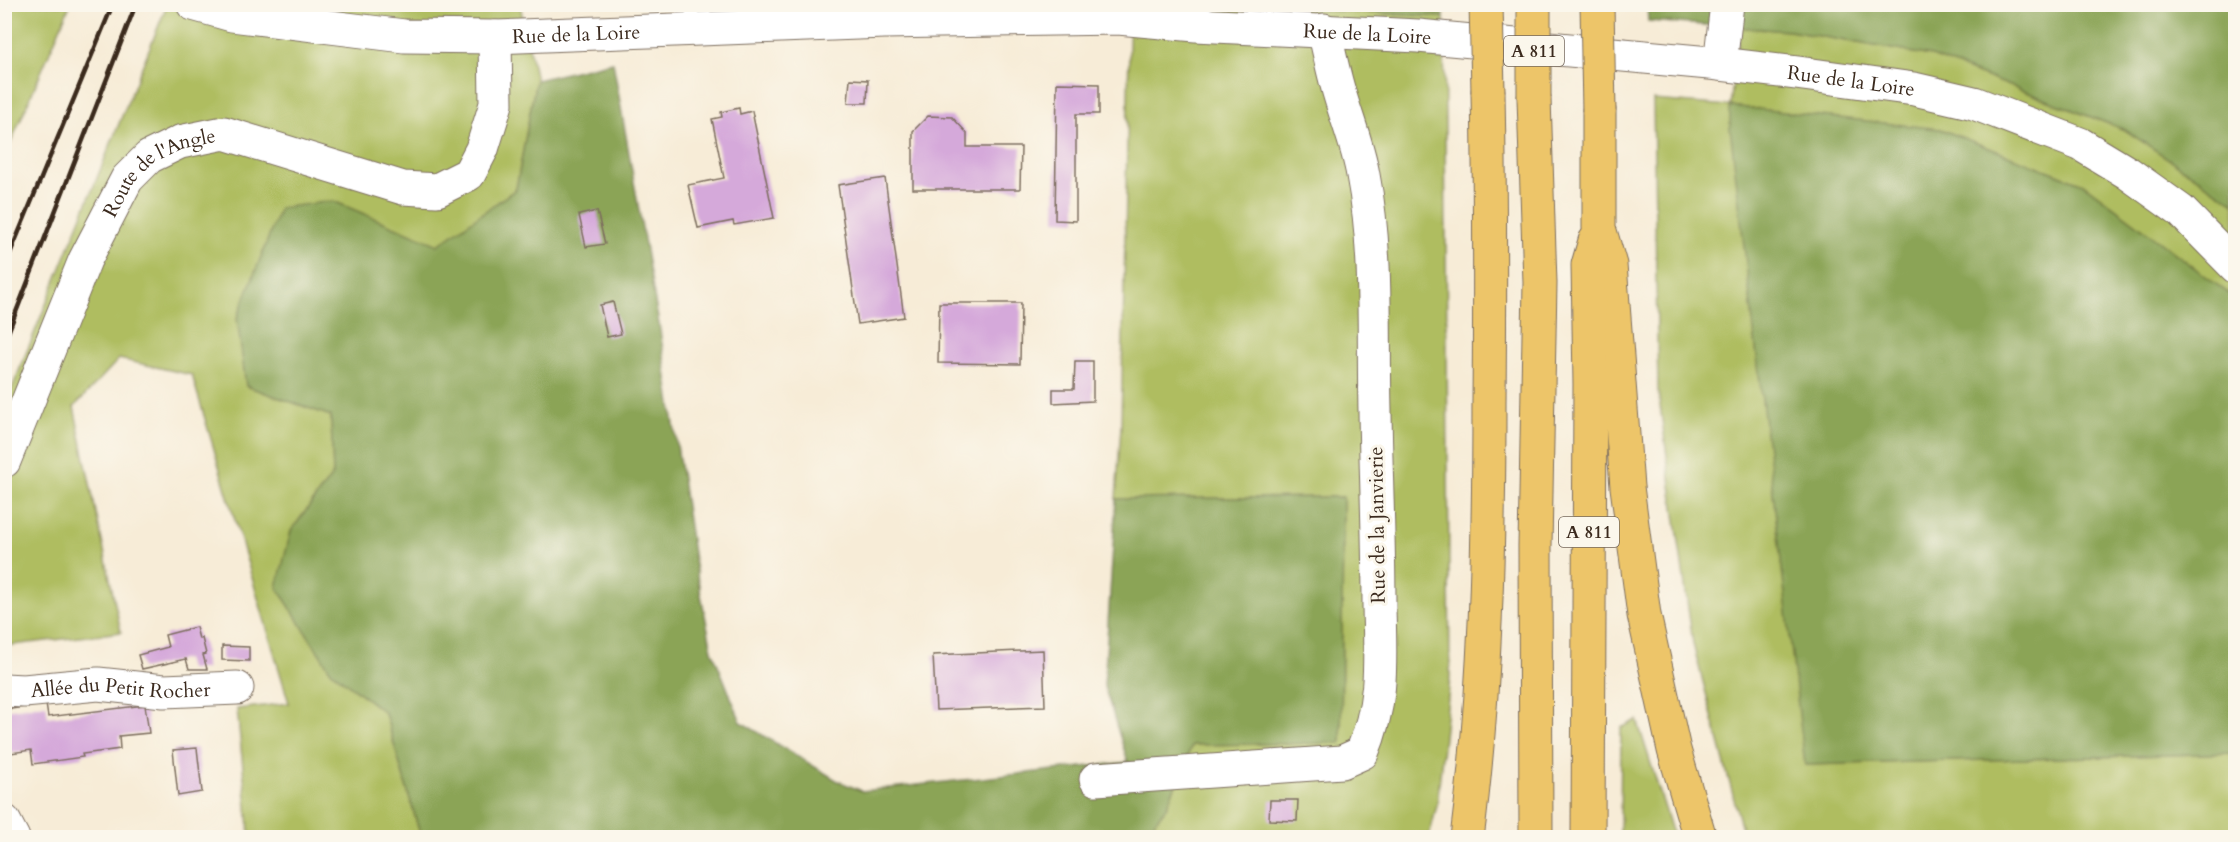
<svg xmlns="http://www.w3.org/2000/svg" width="2240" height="842" viewBox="0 0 2240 842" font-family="Cardo,serif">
<rect width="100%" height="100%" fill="#fbf7ec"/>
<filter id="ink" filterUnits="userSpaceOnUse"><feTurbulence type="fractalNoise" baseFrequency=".0167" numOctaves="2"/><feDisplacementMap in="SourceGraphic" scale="12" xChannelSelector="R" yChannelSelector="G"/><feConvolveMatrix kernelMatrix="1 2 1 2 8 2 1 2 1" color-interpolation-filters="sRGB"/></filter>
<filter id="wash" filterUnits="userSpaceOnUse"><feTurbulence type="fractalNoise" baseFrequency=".008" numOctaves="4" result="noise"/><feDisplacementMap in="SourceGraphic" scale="24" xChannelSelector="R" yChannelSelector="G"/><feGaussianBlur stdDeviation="1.35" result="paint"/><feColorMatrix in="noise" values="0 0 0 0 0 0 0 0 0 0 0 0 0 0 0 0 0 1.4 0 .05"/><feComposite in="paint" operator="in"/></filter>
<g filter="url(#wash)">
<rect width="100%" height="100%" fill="#f7ecd7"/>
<g fill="#afbd60" stroke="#75743f" stroke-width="1.5">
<path d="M 5,4 L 70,5 L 5,156 L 4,5 Z"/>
<path d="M 167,5 L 520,5 L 536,80 L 516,189 L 438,245 L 333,201 L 246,386 L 331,416 L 333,474 L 291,531 L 330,670 L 385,713 L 421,837 L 250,837 L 237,709 L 289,703 L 192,375 L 119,359 L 74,407 L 121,632 L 5,646 L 4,408 Z"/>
<path d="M 1130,5 L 1237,5 L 1444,17 L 1450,678 L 1437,805 L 1429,837 L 1143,837 L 1167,806 L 1192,745 L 1341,742 L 1343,497 L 1116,499 L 1121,426 Z"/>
<path d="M 1740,27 L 1790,31 L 1932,56 L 2125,130 L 2235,203 L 2235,304 L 2228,293 L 2083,184 L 1940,129 L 1805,765 L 2235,753 L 2235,837 L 1744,837 L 1693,644 L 1658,391 L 1653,100 L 1730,106 Z"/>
<path d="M 1637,720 L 1674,837 L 1620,837 L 1621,728 Z"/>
</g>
<g fill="#8ba456" stroke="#63673a" stroke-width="1.5">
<path d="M 1237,5 L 1443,5 L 1444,17 Z"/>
<path d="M 1647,5 L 2235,5 L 2235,203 L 2125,130 L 1932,56 L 1790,31 L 1648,21 Z"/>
<path d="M 613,62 L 660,330 L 694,560 L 712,650 L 741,722 L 838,781 L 862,791 L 1128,762 L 1104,686 L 1116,499 L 1343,497 L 1341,743 L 1192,745 L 1167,806 L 1143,837 L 421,837 L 385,713 L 330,670 L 277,587 L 291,531 L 333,474 L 331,416 L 246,386 L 237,318 L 280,208 L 333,201 L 438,245 L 516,189 L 536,80 Z"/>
<path d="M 1730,106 L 1940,129 L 2083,184 L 2228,293 L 2236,304 L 2235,753 L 1805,765 L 1730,127 Z"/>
</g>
<g id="blocks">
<g fill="#d5a9da">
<path d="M 850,79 L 868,80 L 867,103 L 848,103 Z"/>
<path d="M 1057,83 L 1099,84 L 1099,114 L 1076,114 L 1076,221 L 1055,220 Z"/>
<path d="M 739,108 L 740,114 L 752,111 L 774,218 L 734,225 L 733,221 L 698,228 L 688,185 L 724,178 L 712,119 L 722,117 L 721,112 Z"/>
<path d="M 928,116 L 952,117 L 967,133 L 967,147 L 1021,147 L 1020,189 L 913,189 L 913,131 Z"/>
<path d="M 885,178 L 904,317 L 858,324 L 838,185 Z"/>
<path d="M 597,211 L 605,244 L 586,247 L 579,215 Z"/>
<path d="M 613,302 L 621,334 L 607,337 L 600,305 Z"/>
<path d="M 939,303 L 1021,303 L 1020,364 L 938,363 Z"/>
<path d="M 1075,361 L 1093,361 L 1093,401 L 1053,403 L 1053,389 L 1074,389 Z"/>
<path d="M 196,627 L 199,639 L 202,638 L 206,654 L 203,655 L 207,669 L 189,669 L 186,659 L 142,669 L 138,655 L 168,647 L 165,635 Z"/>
<path d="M 222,646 L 249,647 L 249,661 L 222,660 Z"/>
<path d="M 1043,650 L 1045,706 L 936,710 L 933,655 Z"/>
<path d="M 46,704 L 48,717 L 145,705 L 149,733 L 119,736 L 120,749 L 82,754 L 83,757 L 33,764 L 31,750 L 4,754 L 4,710 Z"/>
<path d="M 197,748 L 202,792 L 178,796 L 173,750 Z"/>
<path d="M 1270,800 L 1298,800 L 1297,821 L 1269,820 Z"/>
</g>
</g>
</g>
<g filter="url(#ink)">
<use href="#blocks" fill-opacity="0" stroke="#7d6e5f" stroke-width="1.5"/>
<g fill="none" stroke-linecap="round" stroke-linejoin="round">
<defs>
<g id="minor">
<path id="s1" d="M 193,4 L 232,15 L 404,36 L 495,37 L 884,22 L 1118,18 L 1196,25 L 1418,36 L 1720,64 L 1797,73 L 1914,89 L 1974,103 L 2080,144 L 2128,173 L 2181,211 L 2236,267"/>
<path d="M 1720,64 L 1727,4"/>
<path id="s2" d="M 4,461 L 85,260 L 127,179 L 149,157 L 180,142 L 224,133 L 403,188 L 437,190 L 469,174 L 482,149 L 496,104 L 495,37"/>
<path id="s3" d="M 4,690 L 24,691 L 98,684 L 164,691 L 237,688"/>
<path d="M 1096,779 L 1342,762 L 1362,753 C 1384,701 1380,660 1379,606 C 1379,541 1376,476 1375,411 C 1373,332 1378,252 1363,175 C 1358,146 1347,120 1339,92 C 1333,72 1329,51 1324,30"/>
<path d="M 4,821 L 13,838"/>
</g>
<g id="highway">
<path d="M 1534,98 L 1540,283 L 1535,546 L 1536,838"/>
<path d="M 1599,111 L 1599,228 L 1610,265 L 1627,487 L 1644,615 L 1674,750 L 1700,838"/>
<path d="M 1467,838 C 1486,693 1489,547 1489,402 C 1490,298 1490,195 1488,92"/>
<path d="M 1588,838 L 1590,384 L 1588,265 L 1595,241"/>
</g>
</defs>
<use href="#minor" stroke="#7d6e5f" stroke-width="35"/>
<use href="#highway" stroke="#7d6e5f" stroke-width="35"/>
<use href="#minor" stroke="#fff" stroke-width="33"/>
<use href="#highway" stroke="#edc569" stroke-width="33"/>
<g stroke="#3b2a1e" stroke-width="4.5">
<path d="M 4,268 L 113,4"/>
<path d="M 4,343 L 136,4"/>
</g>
<defs>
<g id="highway-bridge">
<path d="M 1486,4 L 1488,92"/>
<path d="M 1534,4 L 1534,98"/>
<path d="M 1597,4 L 1599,111"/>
</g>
</defs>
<use href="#highway-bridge" stroke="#7d6e5f" stroke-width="35" stroke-linecap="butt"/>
<use href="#highway-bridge" stroke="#edc569" stroke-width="33"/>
</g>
</g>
<g text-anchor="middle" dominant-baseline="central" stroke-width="6" stroke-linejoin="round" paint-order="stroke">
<g fill="#fbf7ec" stroke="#75685c" stroke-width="1.5">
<rect x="1504" y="36" width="60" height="30" rx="4.5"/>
<rect x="1559" y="517" width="60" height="30" rx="4.5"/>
</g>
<g font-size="18" font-weight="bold" fill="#3b2a1e">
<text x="1534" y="51">A 811</text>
<text x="1589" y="532">A 811</text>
</g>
<g font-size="20" fill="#3b2a1e" stroke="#fbf7ec">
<text stroke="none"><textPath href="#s1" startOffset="386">Rue de la Loire</textPath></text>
<text stroke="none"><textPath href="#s1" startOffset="1178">Rue de la Loire</textPath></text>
<text stroke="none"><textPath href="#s1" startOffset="1664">Rue de la Loire</textPath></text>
<text stroke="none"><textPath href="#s2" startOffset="338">Route de l'Angle</textPath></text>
<text transform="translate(1377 525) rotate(-91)">Rue de la Janvierie</text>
<text stroke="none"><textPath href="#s3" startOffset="117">Allée du Petit Rocher</textPath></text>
</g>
</g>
<rect width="2240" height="842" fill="none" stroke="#fbf7ec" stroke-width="24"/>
</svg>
